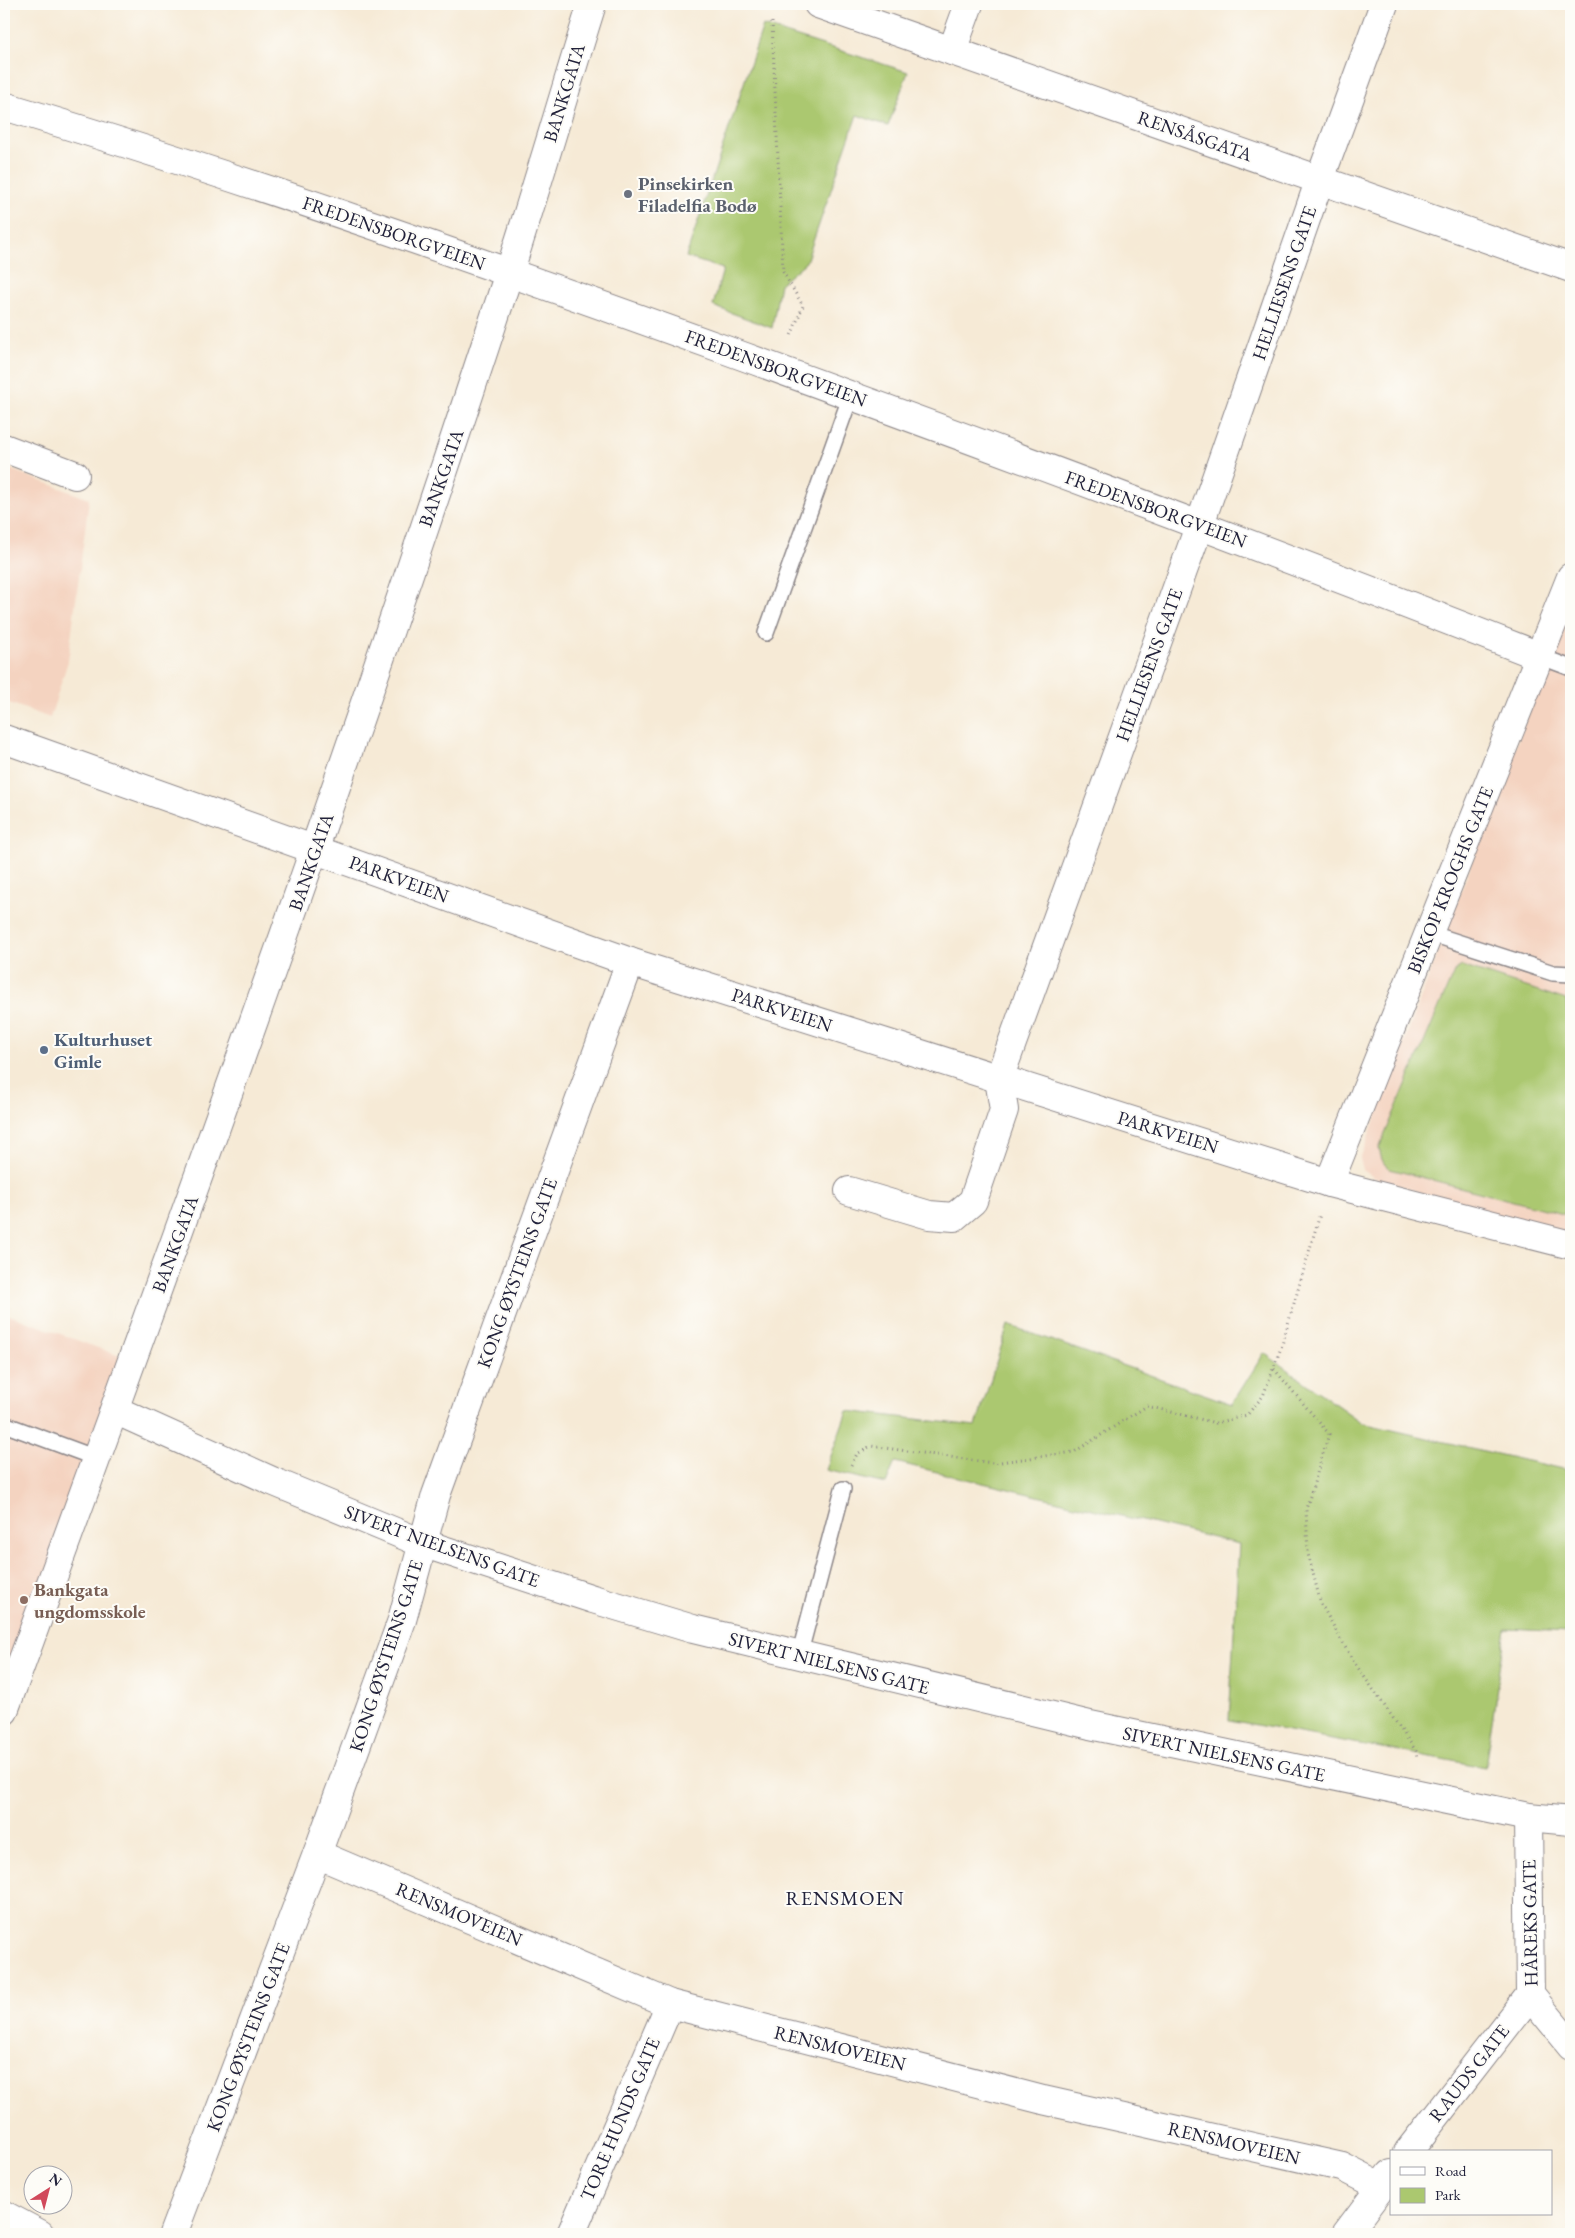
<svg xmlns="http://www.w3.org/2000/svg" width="1575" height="2238" viewBox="0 0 1575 2238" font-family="'EB Garamond',serif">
<rect width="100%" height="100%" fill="#fdfcf7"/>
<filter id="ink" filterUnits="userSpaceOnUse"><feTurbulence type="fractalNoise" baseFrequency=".02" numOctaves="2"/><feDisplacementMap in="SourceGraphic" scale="10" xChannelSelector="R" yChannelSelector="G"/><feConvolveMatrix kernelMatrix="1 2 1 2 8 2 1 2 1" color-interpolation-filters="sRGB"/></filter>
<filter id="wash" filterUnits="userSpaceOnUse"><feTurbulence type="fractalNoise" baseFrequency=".0096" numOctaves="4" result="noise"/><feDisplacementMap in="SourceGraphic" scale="20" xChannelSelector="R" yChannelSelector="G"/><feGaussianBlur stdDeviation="1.12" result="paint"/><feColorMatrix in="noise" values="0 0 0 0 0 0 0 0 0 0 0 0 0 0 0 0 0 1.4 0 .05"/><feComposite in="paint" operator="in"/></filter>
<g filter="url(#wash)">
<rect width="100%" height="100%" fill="#f6ead6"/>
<g fill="#f4d3c0">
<path d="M 4,467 L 89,499 L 68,661 L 50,718 L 4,701 Z"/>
<path d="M 1571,600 L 1571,1242 L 1373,1177 L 1363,1170 L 1360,1159 Z"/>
<path d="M 4,1313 L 133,1361 L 4,1711 Z"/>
</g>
<g fill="#abc86f" stroke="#667555">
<path d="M 763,26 L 908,72 L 888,126 L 857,115 L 806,262 L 780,284 L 772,328 L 713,306 L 723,269 L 686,257 Z"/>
<path d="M 1462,966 L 1566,1000 L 1567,1013 L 1571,1015 L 1571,1216 L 1390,1169 C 1382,1164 1381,1157 1379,1148 L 1451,979 L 1455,970 Z"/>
<path d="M 1008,1325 L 1232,1404 L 1264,1353 L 1362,1423 L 1571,1471 L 1571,1632 L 1506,1629 L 1485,1767 L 1229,1720 L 1239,1544 L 895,1462 L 886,1484 L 826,1470 L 847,1411 L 976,1426 Z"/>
</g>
</g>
<g filter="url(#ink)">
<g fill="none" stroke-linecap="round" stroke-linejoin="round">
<defs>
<g id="service">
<path d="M 766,633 L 851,395"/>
<path d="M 1539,656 L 1571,668"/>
<path d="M 1429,933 L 1553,973 L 1571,974"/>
<path d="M 4,1424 L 96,1458"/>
<path d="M 799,1656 L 843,1489"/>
</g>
<g id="minor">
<path d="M 818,4 L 1571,268"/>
<path d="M 952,51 L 969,4"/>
<path d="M 4,106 C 248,179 487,264 726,350 C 998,449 1270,550 1539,656"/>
<path d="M 4,448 L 75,475"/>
<path d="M 4,739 L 630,962 L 1329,1183 L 1571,1245"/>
<path d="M 1329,1183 L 1571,577"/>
<path d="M 849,1191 L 929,1215 L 954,1217 L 973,1201 L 1004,1110 L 999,1079 L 1200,524 L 1320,179 L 1384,4"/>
<path d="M 115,1410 L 272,1481 L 422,1543 L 593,1599 L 693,1629 L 1090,1725 L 1528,1817 L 1571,1821"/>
<path d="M 4,1711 C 179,1234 352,756 509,273 C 538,184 564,93 592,4"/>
<path d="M 1528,1817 L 1530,1995 L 1571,2045"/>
<path d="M 317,1854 L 670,2004 L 1043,2100 L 1342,2167 L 1381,2187"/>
<path d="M 1408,2152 L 1530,1995"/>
<path d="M 4,2215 L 40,2234"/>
<path d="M 173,2234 L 317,1854 L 402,1620 L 436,1495 L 630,962"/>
<path d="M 571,2234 L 670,2004"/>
<path d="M 1346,2234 L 1391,2174"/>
</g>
</defs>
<use href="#service" stroke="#8c8688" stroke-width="18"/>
<use href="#minor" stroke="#8c8688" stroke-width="30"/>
<g stroke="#8c8688" stroke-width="3" stroke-dasharray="1 4" stroke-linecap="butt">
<path d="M 772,22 L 783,272 L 803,306 L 790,338"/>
<path d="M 1274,1369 L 1329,1434 L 1306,1509 L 1308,1554 L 1321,1604 L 1352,1659 L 1416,1751 L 1417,1760"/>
<path d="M 851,1465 L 857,1454 L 871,1446 L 993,1463 L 1074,1452 L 1147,1406 L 1216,1423 L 1247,1415 L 1263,1396 L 1281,1348 L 1320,1214"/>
</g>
<use href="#service" stroke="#fff" stroke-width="15"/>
<use href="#minor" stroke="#fff" stroke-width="28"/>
</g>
</g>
<circle fill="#6b7280" stroke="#fdfcf7" stroke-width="2" cx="628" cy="194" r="5"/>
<circle fill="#5c6f8a" stroke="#fdfcf7" stroke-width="2" cx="44" cy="1050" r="5"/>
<circle fill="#8d6e63" stroke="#fdfcf7" stroke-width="2" cx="24" cy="1600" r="5"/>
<g text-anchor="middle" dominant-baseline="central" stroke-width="4" stroke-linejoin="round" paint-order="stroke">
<g font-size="19" fill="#22223b" stroke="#fdfcf7">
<text transform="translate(564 93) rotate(-73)">BANKGATA</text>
<text transform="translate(1195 136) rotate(19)">RENSÅSGATA</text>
<text transform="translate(394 233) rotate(19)">FREDENSBORGVEIEN</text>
<text transform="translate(1284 283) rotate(-71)">HELLIESENS GATE</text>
<text transform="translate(776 368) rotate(20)">FREDENSBORGVEIEN</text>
<text transform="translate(441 478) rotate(-71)">BANKGATA</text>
<text transform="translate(1156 509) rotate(20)">FREDENSBORGVEIEN</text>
<text transform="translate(1149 665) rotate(-70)">HELLIESENS GATE</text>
<text transform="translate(311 862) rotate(-71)">BANKGATA</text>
<text transform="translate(399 879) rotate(20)">PARKVEIEN</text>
<text transform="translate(1450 880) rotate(-68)">BISKOP KROGHS GATE</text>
<text transform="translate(782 1010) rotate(18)">PARKVEIEN</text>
<text transform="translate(1168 1132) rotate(17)">PARKVEIEN</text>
<text transform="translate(175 1244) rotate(-70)">BANKGATA</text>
<text transform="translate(517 1273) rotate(-70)">KONG ØYSTEINS GATE</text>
<text transform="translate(442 1546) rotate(20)">SIVERT NIELSENS GATE</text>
<text transform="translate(386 1656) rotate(-72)">KONG ØYSTEINS GATE</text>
<text transform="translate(829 1663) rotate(14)">SIVERT NIELSENS GATE</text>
<text transform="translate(1224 1754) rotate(12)">SIVERT NIELSENS GATE</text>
<text transform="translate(459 1914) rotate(23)">RENSMOVEIEN</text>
<text transform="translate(1530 1923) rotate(-91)">HÅREKS GATE</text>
<text transform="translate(248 2037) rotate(-69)">KONG ØYSTEINS GATE</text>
<text transform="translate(840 2048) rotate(14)">RENSMOVEIEN</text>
<text transform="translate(1469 2073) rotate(-52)">RAUDS GATE</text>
<text transform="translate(620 2119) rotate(-67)">TORE HUNDS GATE</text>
<text transform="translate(1234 2143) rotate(13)">RENSMOVEIEN</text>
</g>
<g font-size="19" font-weight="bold" fill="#5b616d" stroke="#fdfcf7" text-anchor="start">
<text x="638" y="183">Pinsekirken<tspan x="638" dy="22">Filadelfia Bodø</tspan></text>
</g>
<g font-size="19" font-weight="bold" fill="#4e5e75" stroke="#fdfcf7" text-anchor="start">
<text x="54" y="1039">Kulturhuset<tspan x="54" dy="22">Gimle</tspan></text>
</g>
<g font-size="19" font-weight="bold" fill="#785e54" stroke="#fdfcf7" text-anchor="start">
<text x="34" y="1589">Bankgata<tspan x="34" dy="22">ungdomsskole</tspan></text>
</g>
<g font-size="20" letter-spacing="1" fill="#22223b" stroke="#fdfcf7">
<text x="845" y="1898">RENSMOEN</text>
</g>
</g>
<rect width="1575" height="2238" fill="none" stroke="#fdfcf7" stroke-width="20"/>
<rect x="1390" y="2150" width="162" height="65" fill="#fdfcf7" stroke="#a5a5ac"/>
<rect x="1400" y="2167" width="25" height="8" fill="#ffffff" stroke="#a5a5ac"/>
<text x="1435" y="2176" font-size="15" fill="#22223b">Road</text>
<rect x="1400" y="2188" width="25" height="15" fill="#abc86f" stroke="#a5a5ac"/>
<text x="1435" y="2200" font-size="15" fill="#22223b">Park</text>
<g transform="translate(48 2190) rotate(36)"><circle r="24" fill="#fdfcf7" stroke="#a5a5ac"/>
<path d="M0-4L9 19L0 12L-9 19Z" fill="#d1495b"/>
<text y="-8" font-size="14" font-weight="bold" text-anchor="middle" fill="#22223b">N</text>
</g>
</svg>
